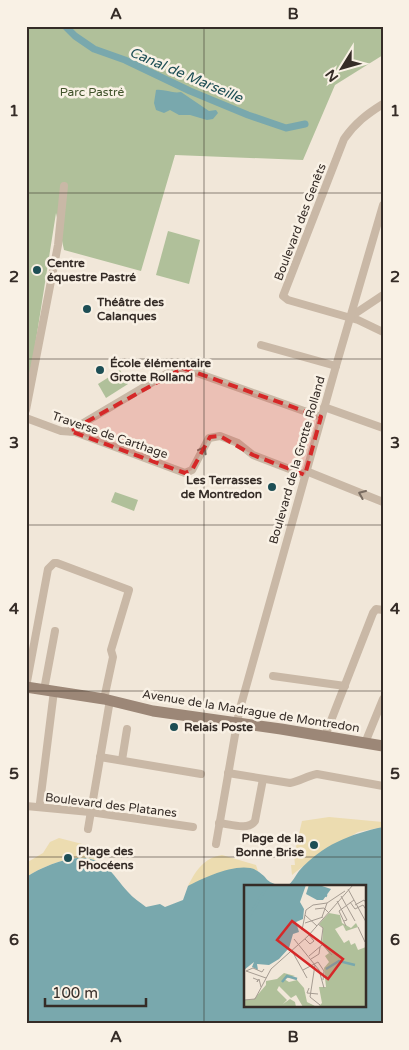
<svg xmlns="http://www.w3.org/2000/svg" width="409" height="1050" viewBox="0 0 409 1050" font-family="'Varela Round',sans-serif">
<rect width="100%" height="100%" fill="#f1e7d9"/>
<g fill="#b0c09a">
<path d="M 26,26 L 383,26 L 383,55 L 335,85 L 303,160 L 175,155 L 141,271 L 64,250 L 56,213 L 33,359 L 26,389 Z"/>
<path d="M 168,231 L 200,240 L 189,284 L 156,275 Z"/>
<path d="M 120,370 L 128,384 L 106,398 L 98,384 Z"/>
<path d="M 115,492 L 138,500 L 134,511 L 111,502 Z"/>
</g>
<g fill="#ecdcb0">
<path d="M 329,817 L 383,822 L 383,827 L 358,832 L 311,860 L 292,875 L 291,865 L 295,865 L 294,855 L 302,821 Z"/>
<path d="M 59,838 L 86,845 L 102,858 L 99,861 C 73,853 48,864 26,877 L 26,863 L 43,853 L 50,842 Z"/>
<path d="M 222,855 L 256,865 L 258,871 L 251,869 L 188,886 C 196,870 204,858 222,855 Z"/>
</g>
<g fill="#79a8ad">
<path d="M 156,90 C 165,89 173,94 181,92 L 209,111 L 216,110 L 218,113 L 213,119 L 207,120 L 190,115 L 179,115 L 170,110 L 164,113 L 156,110 L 154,103 Z"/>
<path d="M 383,827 L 383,1024 L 26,1024 L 26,877 C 47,864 84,848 105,866 C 114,873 120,884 128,892 C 133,898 140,902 146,907 L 160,904 L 165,907 L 183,900 L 188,886 C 203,878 243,859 259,872 C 270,880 264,881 281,886 L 245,886 L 245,1006 L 365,1006 L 365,886 L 287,886 C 293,882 295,876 299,871 C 322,845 350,834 383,827 Z"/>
</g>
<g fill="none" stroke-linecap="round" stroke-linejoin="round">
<path stroke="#79a8ad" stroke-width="7" d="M 65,26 L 75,36 L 94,49 L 125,60 L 190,91 L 248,115 L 286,128 L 305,124"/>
<g stroke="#c9b8a6" stroke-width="8">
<path d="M 383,104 C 367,114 355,123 344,139 L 283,296 L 288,300 L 358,320 L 383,332"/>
<path d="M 350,317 L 383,295"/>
<path d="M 261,345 L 336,366"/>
<path d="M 324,407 L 383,428"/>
<path d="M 26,410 L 58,245 L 64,186"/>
<path d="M 26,418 L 61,431 L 75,432 L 185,473 L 192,470 L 209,438 L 220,436 L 238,443 L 253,455 L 305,475"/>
<path d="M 70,431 L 173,370 L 183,368 L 321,417"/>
<path d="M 306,471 L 383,502"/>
<path d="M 273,676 L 345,686"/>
<path d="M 26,687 L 48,569 L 54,563 L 57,563 L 129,590 L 111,650 L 113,657 L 104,699"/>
<path d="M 44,690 L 55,631"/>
<path d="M 325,736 L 373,613 L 376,609 L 383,610"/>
<path d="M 365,743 L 383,699"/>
<path d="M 100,757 L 201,774"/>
<path d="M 122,760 L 127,729"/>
<path d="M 228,773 L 290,783 C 300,781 307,776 317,774 L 383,786"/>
<path d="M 40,803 L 54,691"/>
<path d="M 26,806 L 90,812 L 193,827"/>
<path d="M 219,823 C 230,824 248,831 255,821 L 263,779"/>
<path d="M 88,829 L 110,700"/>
<path d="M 216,844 L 239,712 L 336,366 L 383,205"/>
</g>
<path stroke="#9c8777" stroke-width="11" d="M 26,687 L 104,699 L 153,711 L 281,729 L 383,746"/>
</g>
<defs><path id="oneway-chevron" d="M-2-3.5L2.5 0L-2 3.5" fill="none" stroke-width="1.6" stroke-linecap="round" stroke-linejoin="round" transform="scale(1.25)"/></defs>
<g stroke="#786b60">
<use href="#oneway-chevron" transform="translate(203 450) rotate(-62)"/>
<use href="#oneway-chevron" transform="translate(362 494) rotate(-157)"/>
</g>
<path fill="#d62828" fill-opacity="0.2" stroke="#d62828" stroke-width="4" stroke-dasharray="10 6" stroke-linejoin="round" d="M 183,368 L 321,417 L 305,475 L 253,455 L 220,436 L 210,437 L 192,470 L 185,473 L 70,431 Z"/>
<path fill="none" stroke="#352c27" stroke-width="1" stroke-opacity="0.55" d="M 204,26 L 204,1024M 26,193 L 383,193M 26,359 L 383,359M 26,525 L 383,525M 26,691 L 383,691M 26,857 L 383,857"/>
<g fill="#1d4e55" stroke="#f9f1e5" stroke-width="2">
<circle cx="37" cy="270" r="5"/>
<circle cx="87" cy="309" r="5"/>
<circle cx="100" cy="370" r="5"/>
<circle cx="272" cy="487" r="5"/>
<circle cx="174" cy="727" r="5"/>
<circle cx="314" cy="845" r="5"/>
<circle cx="68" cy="858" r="5"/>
</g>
<g text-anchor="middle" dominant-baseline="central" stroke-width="5" stroke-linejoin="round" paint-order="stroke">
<g font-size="12" fill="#41532b" stroke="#f9f1e5">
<text x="92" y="92">Parc Pastré</text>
</g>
<g font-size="12" fill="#352c27" stroke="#f9f1e5">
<text transform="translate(300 222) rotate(-69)">Boulevard des Genêts</text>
<text transform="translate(110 435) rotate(19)">Traverse de Carthage</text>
<text transform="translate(297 460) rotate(-74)">Boulevard de la Grotte Rolland</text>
<text transform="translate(251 711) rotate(9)">Avenue de la Madrague de Montredon</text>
<text transform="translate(111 805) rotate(7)">Boulevard des Platanes</text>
</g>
<g font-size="12" font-weight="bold" fill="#352c27" stroke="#f9f1e5" text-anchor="start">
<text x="47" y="263">Centre<tspan x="47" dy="14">équestre Pastré</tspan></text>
<text x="97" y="302">Théâtre des<tspan x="97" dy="14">Calanques</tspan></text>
<text x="110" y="363">École élémentaire<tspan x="110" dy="14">Grotte Rolland</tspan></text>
<text x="262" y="480" text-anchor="end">Les Terrasses<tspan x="262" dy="14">de Montredon</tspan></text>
<text x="184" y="727">Relais Poste</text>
<text x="304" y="838" text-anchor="end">Plage de la<tspan x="304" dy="14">Bonne Brise</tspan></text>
<text x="78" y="851">Plage des<tspan x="78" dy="14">Phocéens</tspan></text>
</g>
<g font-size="14" font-style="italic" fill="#1d4e55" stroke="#f9f1e5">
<text transform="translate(186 75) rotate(23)">Canal de Marseille</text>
</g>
</g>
<g transform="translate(244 885)">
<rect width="122" height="122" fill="#f1e7d9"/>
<path d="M 85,28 L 96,30 L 98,38 L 107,43 L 112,38 L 114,42 L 102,46 L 99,40 L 91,44 L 100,58 L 105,55 L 107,60 L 111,58 L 114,65 L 122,62 L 122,122 L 74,122 L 78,118 L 75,102 L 82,102 L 80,83 L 85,77 L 81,71 L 85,68 L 78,59 L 79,43 L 75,39 ZM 40,88 L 51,91 L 40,94 L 45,97 L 53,95 L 60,103 L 63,117 L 73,122 L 59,122 L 52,110 L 47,113 L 35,101 L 33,105 L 43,115 L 39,119 L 46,114 L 51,117 L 52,122 L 0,122 L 0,115 L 10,114 L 22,100 L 22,96 L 33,94 Z" fill="#b0c09a"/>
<path d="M 0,0 L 62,0 L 56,17 L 60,24 L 59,34 L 52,37 L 55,47 L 49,49 L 45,63 L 35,74 L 25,80 L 13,79 L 14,85 L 8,82 L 10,77 L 0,85 ZM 65,0 L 75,0 L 87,4 L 79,15 L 73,15 L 62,9 Z" fill="#79a8ad"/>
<path fill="none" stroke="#79a8ad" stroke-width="2.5" d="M 66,0 L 66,4 L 83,11M 0,40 L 24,0M 82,84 L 95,76 L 111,80M 38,97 L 43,91 L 53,94"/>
<path fill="none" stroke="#a69c92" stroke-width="1" d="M 104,4 L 122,37M 97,11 L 111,36M 93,16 L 103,35 L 100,36M 106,17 L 111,24 L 119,20 L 123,26M 111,20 L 120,15 L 123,19M 71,24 L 80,23 L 85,28M 61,30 L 73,41M 78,32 L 83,18 L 101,6M 61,38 L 79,32M 74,39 L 79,43 L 77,58 L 88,70M 102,41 L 95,26 L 110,15M 114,42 L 121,57M 58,45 L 62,25 L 69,20 L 83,18M 50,54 L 75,85 L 80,103M 61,54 L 66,59 L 70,56 L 65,50M 48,66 L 63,93M 65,71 L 78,60M 67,74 L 75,69 L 76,62M 71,80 L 66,112 L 76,120M 59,85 L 74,77 L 80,86 L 79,95M 2,86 L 22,93M 2,86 L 9,83 L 18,87 L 20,84M 9,93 L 14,95 L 13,97 L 15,94 L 17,102M 65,103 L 63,108 L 74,109M 0,115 L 11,114 L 27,84 L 64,51 L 109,0"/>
<path fill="#d62828" fill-opacity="0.15" stroke="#d62828" stroke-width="2.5" d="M 48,36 L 99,74 L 84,94 L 33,55 Z"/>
<rect width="122" height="122" fill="none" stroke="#352c27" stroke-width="2.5"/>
</g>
<rect width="409" height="1050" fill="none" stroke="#f9f1e5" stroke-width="55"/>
<g transform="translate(342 68) rotate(233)" stroke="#f9f1e5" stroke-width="4" paint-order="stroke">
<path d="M0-4L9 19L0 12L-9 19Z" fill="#352c27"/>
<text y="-8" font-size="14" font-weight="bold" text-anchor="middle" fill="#352c27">N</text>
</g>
<path d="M45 998v8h101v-8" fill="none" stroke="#352c27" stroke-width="2.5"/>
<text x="52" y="998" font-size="15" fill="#352c27" stroke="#f9f1e5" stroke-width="4" paint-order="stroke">100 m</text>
<rect x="28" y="28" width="354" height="994" fill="none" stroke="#352c27" stroke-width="2"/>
<g font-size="16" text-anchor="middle" font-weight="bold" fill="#352c27">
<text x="116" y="19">A</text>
<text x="293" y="19">B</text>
<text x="14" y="116">1</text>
<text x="395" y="116">1</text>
<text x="14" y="282">2</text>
<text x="395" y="282">2</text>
<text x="14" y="448">3</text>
<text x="395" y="448">3</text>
<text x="14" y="614">4</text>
<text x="395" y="614">4</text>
<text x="14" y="779">5</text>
<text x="395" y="779">5</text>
<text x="14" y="945">6</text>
<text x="395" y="945">6</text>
<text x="116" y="1042">A</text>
<text x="293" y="1042">B</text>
</g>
</svg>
